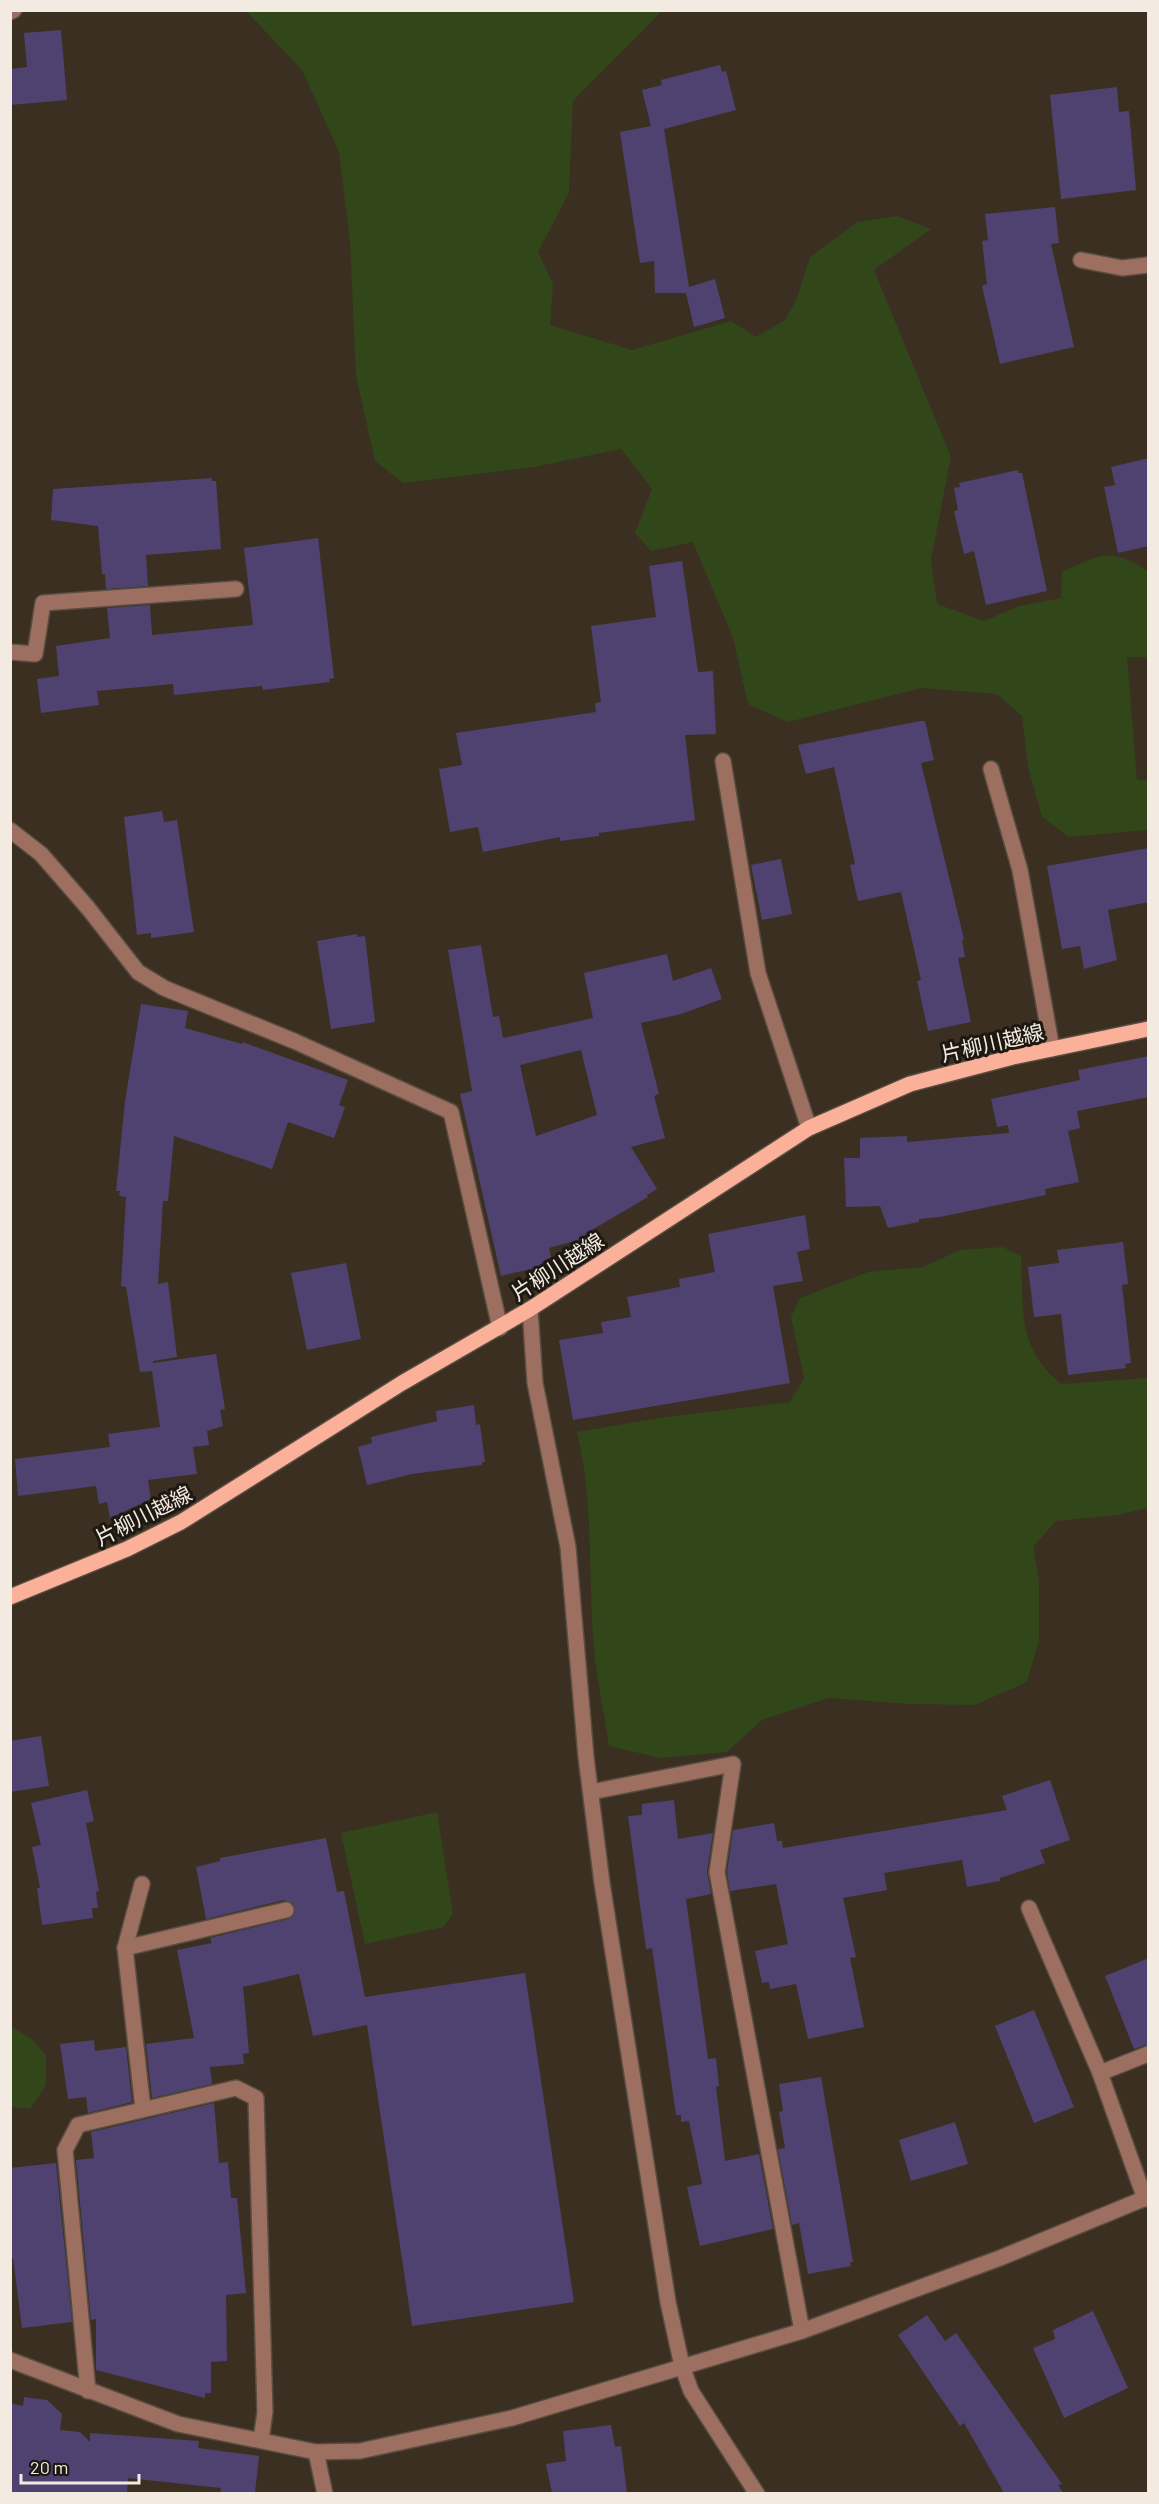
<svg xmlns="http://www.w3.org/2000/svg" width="1159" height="2504" viewBox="0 0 1159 2504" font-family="Barlow,'Noto Sans JP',sans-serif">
<rect width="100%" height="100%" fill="#3b2f21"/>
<g fill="#314619">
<path d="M 246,11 L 662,11 L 573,101 L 569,193 L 538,252 L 553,284 L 550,325 L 632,350 L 731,321 L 756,337 L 785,320 L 797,298 L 810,257 L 857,222 L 897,216 L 931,229 L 874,270 L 951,457 L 931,559 L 937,604 L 984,621 L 1019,606 L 1061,598 L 1062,572 C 1100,554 1111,547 1148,571 L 1148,657 L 1127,657 L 1137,780 L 1148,780 L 1148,830 L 1069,837 L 1042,817 L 1028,767 L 1022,716 L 997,694 L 921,688 L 788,722 L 748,704 L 733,638 L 693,542 L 651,551 L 635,533 L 652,489 L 621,449 L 534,467 L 403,483 L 375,461 L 356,376 L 350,242 L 339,152 L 302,70 Z"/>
<path d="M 1003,1247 L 1021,1256 C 1024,1309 1016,1347 1061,1384 L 1148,1378 L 1148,1508 L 1117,1515 L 1056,1521 L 1033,1547 L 1039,1582 L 1039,1640 L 1027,1682 L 975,1705 L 907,1704 L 829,1698 L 762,1720 L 727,1752 L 660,1758 L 609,1746 C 605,1718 599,1689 595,1660 C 587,1583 595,1507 577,1432 L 666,1417 L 790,1402 L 804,1378 L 791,1317 L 800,1298 L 868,1272 L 923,1267 L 960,1250 Z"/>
<path d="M 437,1812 L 453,1914 L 443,1927 L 365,1944 L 341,1833 Z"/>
<path d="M 10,2026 L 32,2039 L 46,2055 L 46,2085 L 30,2109 L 11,2107 Z"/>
</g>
<g fill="#504270" fill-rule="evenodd">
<path d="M 61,30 L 67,100 L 10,105 L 10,69 L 27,67 L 24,33 Z"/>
<path d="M 720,65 L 722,72 L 726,71 L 736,110 L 664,129 L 689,287 L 715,279 L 725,318 L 694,327 L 686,293 L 655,293 L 654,261 L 640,263 L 620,132 L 651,126 L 642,90 L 662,85 L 661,80 Z"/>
<path d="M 1117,87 L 1119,112 L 1129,111 L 1136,190 L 1061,199 L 1050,95 Z"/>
<path d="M 1055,207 L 1059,243 L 1051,244 L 1074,347 L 1000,364 L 982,286 L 987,284 L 982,241 L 988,240 L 985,214 Z"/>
<path d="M 1149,458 L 1149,546 L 1118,553 L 1104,487 L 1115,485 L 1111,467 Z"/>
<path d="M 1018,470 L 1018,473 L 1022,473 L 1047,591 L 986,605 L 974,551 L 964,554 L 954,511 L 958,510 L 954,488 L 960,487 L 959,483 Z"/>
<path d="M 212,478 L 212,481 L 216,481 L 221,549 L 146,555 L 148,586 L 106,589 L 105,574 L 102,574 L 98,526 L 51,520 L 53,489 Z"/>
<path d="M 318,538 L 334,678 L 329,679 L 330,682 L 263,690 L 262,686 L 174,695 L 173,684 L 97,691 L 99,705 L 41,713 L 37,679 L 59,676 L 56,646 L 110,638 L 107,608 L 150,605 L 152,635 L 253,625 L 244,548 Z"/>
<path d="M 682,561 L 698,672 L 713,671 L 716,734 L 685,735 L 695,820 L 599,833 L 599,836 L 560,841 L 560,837 L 483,852 L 478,827 L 450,832 L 439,769 L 462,765 L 456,733 L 596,712 L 595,703 L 601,702 L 591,626 L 656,617 L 649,566 Z"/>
<path d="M 920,721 L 925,721 L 934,760 L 921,763 L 964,939 L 962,940 L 965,957 L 958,958 L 971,1022 L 928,1031 L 917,981 L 921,980 L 901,892 L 858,901 L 850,865 L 855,864 L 834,767 L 806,774 L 798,745 Z"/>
<path d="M 162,811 L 164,822 L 177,820 L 194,932 L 151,938 L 151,933 L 137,935 L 124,817 Z"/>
<path d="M 1149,848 L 1149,902 L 1108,910 L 1117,960 L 1084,969 L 1080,946 L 1062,949 L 1047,866 Z"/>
<path d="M 781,859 L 792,914 L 762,920 L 751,865 Z"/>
<path d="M 357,934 L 357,937 L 365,936 L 375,1022 L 331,1029 L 317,941 Z"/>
<path d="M 481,945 L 493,1017 L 499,1016 L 503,1038 L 593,1018 L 584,973 L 667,954 L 673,981 L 711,968 L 722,999 L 681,1014 L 641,1023 L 659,1094 L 654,1096 L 665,1138 L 631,1147 L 657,1189 L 647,1195 L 648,1197 L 585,1234 L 585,1238 L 549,1248 L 551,1257 L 542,1262 L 543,1266 L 501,1276 L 460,1094 L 472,1091 L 448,950 ZM 581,1050 L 597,1115 L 536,1136 L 520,1065 Z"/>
<path d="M 141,1004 L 188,1011 L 185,1028 L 242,1044 L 242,1042 L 348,1080 L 339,1105 L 345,1107 L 334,1138 L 288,1122 L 272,1169 L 174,1136 L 168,1201 L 163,1201 L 158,1284 L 168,1282 L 177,1357 L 153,1361 L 153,1363 L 216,1354 L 225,1409 L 220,1410 L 223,1426 L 207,1431 L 209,1445 L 193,1447 L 197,1474 L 148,1480 L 151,1499 L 110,1518 L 107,1502 L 99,1504 L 96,1486 L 18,1496 L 15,1459 L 110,1447 L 108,1434 L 160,1427 L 152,1371 L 140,1372 L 126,1287 L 121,1286 L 126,1197 L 119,1196 L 120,1191 L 116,1191 L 125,1101 Z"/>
<path d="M 1149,1056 L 1149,1097 L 1077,1111 L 1080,1128 L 1068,1131 L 1079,1182 L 1045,1189 L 1046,1195 L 940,1217 L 919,1219 L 919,1222 L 888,1228 L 880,1206 L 846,1207 L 844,1158 L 860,1158 L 860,1138 L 907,1136 L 907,1142 L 1009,1133 L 1008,1125 L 997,1127 L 991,1099 L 1080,1080 L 1078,1070 Z"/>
<path d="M 805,1215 L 810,1249 L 797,1252 L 803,1281 L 773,1286 L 790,1383 L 573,1420 L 559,1340 L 603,1333 L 601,1322 L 631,1317 L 627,1297 L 680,1287 L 679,1279 L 715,1272 L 708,1234 Z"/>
<path d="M 1123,1242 L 1128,1284 L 1122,1285 L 1131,1363 L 1125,1364 L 1126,1368 L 1068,1375 L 1061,1314 L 1034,1317 L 1028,1267 L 1059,1263 L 1057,1250 Z"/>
<path d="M 346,1263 L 361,1339 L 307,1350 L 291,1273 Z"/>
<path d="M 474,1405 L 476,1425 L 480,1424 L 485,1462 L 482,1462 L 482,1465 L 412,1474 L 367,1485 L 358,1447 L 372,1443 L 371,1437 L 437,1421 L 436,1411 Z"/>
<path d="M 41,1736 L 49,1786 L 10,1792 L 10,1741 Z"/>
<path d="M 1050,1780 L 1070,1840 L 1040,1850 L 1045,1863 L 1000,1878 L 1000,1881 L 967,1887 L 962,1860 L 884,1873 L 887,1890 L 843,1898 L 856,1957 L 850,1958 L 864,2027 L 808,2039 L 796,1984 L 770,1989 L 769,1982 L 762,1983 L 755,1951 L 788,1944 L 776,1884 L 730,1891 L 727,1872 L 733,1830 L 774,1823 L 777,1841 L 782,1841 L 783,1848 L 1007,1810 L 1002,1796 Z"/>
<path d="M 87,1790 L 94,1821 L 86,1823 L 99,1891 L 96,1892 L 98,1908 L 92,1908 L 93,1918 L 42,1925 L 37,1888 L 40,1888 L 32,1847 L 41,1845 L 31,1803 Z"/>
<path d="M 674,1800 L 678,1839 L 713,1833 L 707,1871 L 711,1894 L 686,1899 L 708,2059 L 716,2058 L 719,2086 L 716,2087 L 725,2161 L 759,2154 L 773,2229 L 700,2246 L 687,2187 L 702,2184 L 689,2121 L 681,2122 L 681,2115 L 676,2115 L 652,1948 L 646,1949 L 628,1816 L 642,1815 L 642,1804 Z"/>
<path d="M 326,1838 L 337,1892 L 344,1891 L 365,1997 L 525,1973 L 574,2302 L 412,2326 L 367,2025 L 313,2036 L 299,1974 L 243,1987 L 249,2053 L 243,2054 L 244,2064 L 210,2067 L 212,2084 L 152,2098 L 146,2044 L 194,2038 L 177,1950 L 212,1943 L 210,1938 L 288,1919 L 295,1912 L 293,1904 L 284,1900 L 206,1919 L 196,1867 L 220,1861 L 220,1858 Z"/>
<path d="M 1149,1958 L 1149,2044 L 1134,2049 L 1105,1976 Z"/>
<path d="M 1034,2010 L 1074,2107 L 1034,2123 L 995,2026 Z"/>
<path d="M 94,2040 L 95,2051 L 126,2047 L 132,2102 L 88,2113 L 86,2097 L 68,2099 L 60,2044 Z"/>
<path d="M 821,2077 L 853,2262 L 850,2262 L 851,2266 L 808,2274 L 799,2223 L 792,2225 L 778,2149 L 785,2148 L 779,2112 L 783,2111 L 779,2084 Z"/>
<path d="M 214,2103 L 219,2163 L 228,2162 L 231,2198 L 237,2198 L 246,2293 L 226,2295 L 227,2361 L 211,2362 L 211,2393 L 205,2393 L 205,2398 L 96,2370 L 96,2319 L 91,2320 L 76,2160 L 94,2158 L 91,2132 Z"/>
<path d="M 955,2122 L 968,2164 L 911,2181 L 899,2140 Z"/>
<path d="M 56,2163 L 72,2322 L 22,2328 L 13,2258 L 10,2258 L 10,2168 Z"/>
<path d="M 1093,2311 L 1128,2388 L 1064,2418 L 1033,2348 L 1055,2339 L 1053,2330 Z"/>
<path d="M 927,2315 L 945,2341 L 956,2333 L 1062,2484 L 1058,2485 L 1063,2493 L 1004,2493 L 964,2423 L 960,2426 L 898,2335 Z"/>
<path d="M 24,2397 L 47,2400 L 62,2414 L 60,2430 L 80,2432 L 90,2442 L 90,2433 L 199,2441 L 198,2448 L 259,2456 L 255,2493 L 220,2493 L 221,2488 L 128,2478 L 127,2493 L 10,2493 L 10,2403 L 23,2406 Z"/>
<path d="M 611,2425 L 615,2447 L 621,2446 L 627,2493 L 552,2493 L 546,2464 L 566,2461 L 563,2431 Z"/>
</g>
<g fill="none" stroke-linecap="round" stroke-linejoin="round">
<defs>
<g id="minor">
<path d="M 10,12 L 14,10"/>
<path d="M 1081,260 L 1122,268 L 1148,265"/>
<path d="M 10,652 L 35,654 L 43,603 L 236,589"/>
<path d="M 723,761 L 758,973 L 809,1128"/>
<path d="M 991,769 L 1020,870 L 1052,1049"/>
<path d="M 10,830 L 41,854 L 88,908 L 138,972 L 164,988 L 294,1041 L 451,1112 L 500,1328"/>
<path d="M 530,1309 L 535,1383 L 568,1547 L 586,1757 L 602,1883 L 668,2302 L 682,2366 L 691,2391 L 757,2494"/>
<path d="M 591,1792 L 733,1764 L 717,1872 L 802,2331"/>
<path d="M 142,1884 L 125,1948 L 143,2109"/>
<path d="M 1029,1908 L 1100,2073 L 1145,2199"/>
<path d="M 125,1948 L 286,1910"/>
<path d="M 1100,2073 L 1148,2054"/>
<path d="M 10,2360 L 178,2424 L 316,2452 L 360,2451 L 512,2418 L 802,2331 L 1000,2258 L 1148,2197"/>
<path d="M 88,2391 L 65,2150 L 78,2125 L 236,2088 L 256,2098 L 265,2412 L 261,2440"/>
<path d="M 316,2452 L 325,2494"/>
</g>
<path id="major" d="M 10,1597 L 127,1549 L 181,1522 L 402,1383 L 530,1309 L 809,1128 L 910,1084 L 1013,1057 L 1148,1029"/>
</defs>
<use href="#minor" stroke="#584d40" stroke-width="18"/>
<use href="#major" stroke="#584d40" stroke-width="18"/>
<use href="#minor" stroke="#9c6f61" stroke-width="15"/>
<use href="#major" stroke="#fab099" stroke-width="15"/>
</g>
<g text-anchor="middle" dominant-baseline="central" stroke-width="6" stroke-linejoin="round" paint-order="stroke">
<g font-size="21" fill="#f3ebe2" stroke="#1e1812">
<text transform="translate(992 1042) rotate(-13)">片柳川越線</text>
<text transform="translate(557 1266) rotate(-33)">片柳川越線</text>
<text transform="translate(143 1515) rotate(-27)">片柳川越線</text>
</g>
</g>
<rect width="1159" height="2504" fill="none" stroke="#f3ebe2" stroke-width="24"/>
<path d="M21 2474v9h118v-9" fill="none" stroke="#f3ebe2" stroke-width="3"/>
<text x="30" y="2474" font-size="18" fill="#f3ebe2" stroke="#1e1812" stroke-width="4.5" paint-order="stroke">20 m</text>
</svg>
